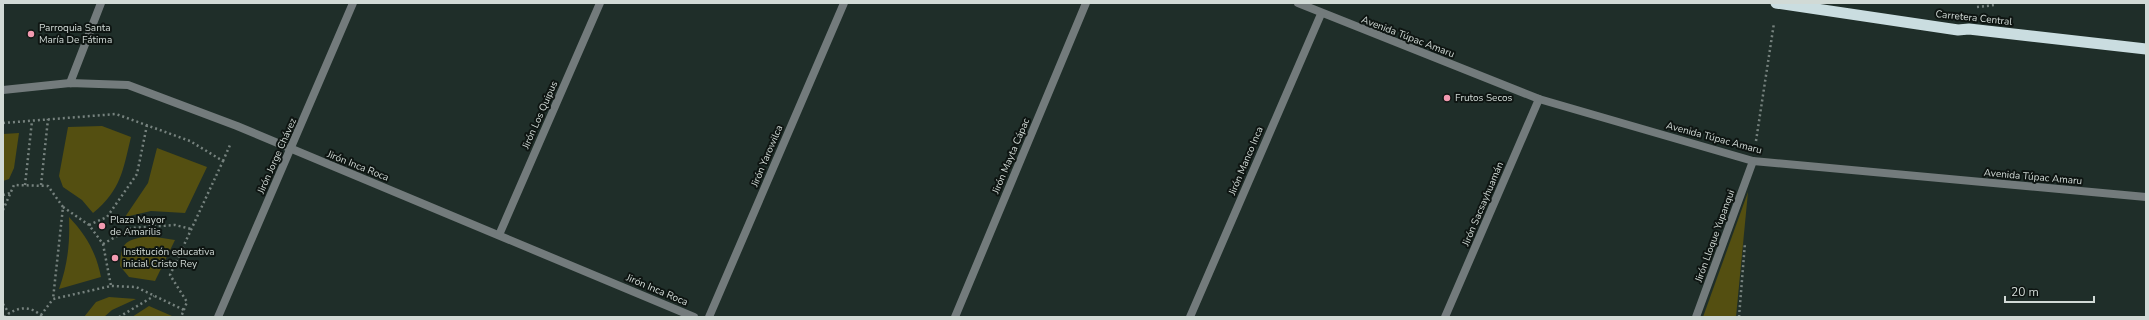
<svg xmlns="http://www.w3.org/2000/svg" width="2149" height="320" viewBox="0 0 2149 320" font-family="'Nunito Sans',sans-serif">
<rect width="100%" height="100%" fill="#1f2e29"/>
<g fill="#544f11">
<path d="M 102,126 L 131,137 C 123,170 121,190 93,213 L 82,200 L 63,187 L 59,176 L 68,127 Z"/>
<path d="M 19,133 L 14,168 L 9,179 L 3,181 L 3,134 Z"/>
<path d="M 157,148 L 207,167 L 185,213 L 151,211 L 125,217 L 148,183 Z"/>
<path d="M 1748,192 L 1736,317 L 1703,317 Z"/>
<path d="M 69,217 C 86,235 96,252 101,277 L 59,289 C 68,264 70,242 69,217 Z"/>
<path d="M 149,236 L 175,240 L 155,281 L 129,277 L 120,266 C 121,242 125,240 149,236 Z"/>
<path d="M 109,297 L 136,299 L 112,310 L 104,317 L 84,317 L 96,302 Z"/>
<path d="M 149,306 L 172,316 L 132,317 Z"/>
</g>
<g fill="none" stroke-linecap="round" stroke-linejoin="round">
<g stroke="#76827e" stroke-width="2.5" stroke-dasharray="2 3" stroke-linecap="butt">
<path d="M 1977,7 L 1995,5 L 1995,3"/>
<path d="M 3,123 L 116,114 L 190,141 L 223,161 L 170,275 L 187,302 L 181,317"/>
<path d="M 1756,141 L 1774,23"/>
<path d="M 223,161 L 230,145"/>
<path d="M 25,185 L 32,121"/>
<path d="M 41,185 L 48,119"/>
<path d="M 3,195 L 10,193"/>
<path d="M 63,207 L 89,225 L 103,244 L 111,286"/>
<path d="M 3,210 L 14,185 L 48,186 L 63,207 L 53,299 L 111,286 L 136,287 L 184,310"/>
<path d="M 89,225 L 107,217 L 137,174 L 147,125"/>
<path d="M 103,244 L 131,228 L 175,225 L 191,229"/>
<path d="M 3,304 L 9,313"/>
<path d="M 41,315 L 53,299"/>
<path d="M 4,317 C 18,306 30,305 43,317"/>
<path d="M 119,317 L 154,296"/>
<path d="M 1739,317 L 1745,243"/>
</g>
<g stroke="#737b7c" stroke-width="8">
<path d="M 1298,3 L 1539,99 L 1753,161 L 2146,197"/>
<path d="M 70,83 L 101,3"/>
<path d="M 3,90 L 70,83 L 128,85 L 237,126 L 694,317"/>
<path d="M 499,235 L 600,3"/>
<path d="M 218,317 L 353,3"/>
<path d="M 709,317 L 844,3"/>
<path d="M 955,317 L 1086,3"/>
<path d="M 1190,317 L 1321,14"/>
<path d="M 1445,317 L 1539,99"/>
<path d="M 1696,317 L 1753,161"/>
</g>
<path stroke="#cadde0" stroke-width="11" d="M 1776,3 L 1958,30 L 1969,29 L 2146,49"/>
</g>
<g fill="#f29ab0" stroke="#0e1512" stroke-width="1.5">
<circle cx="31" cy="34" r="4"/>
<circle cx="1447" cy="98" r="4"/>
<circle cx="102" cy="226" r="4"/>
<circle cx="115" cy="258" r="4"/>
</g>
<g text-anchor="middle" dominant-baseline="central" stroke-width="4" stroke-linejoin="round" paint-order="stroke">
<g font-size="10" fill="#d1dad6" stroke="#0e1512">
<text transform="translate(1974 18) rotate(6)">Carretera Central</text>
<text transform="translate(1408 37) rotate(21)">Avenida Túpac Amaru</text>
<text transform="translate(540 115) rotate(-66)">Jirón Los Quipus</text>
<text transform="translate(1714 138) rotate(15)">Avenida Túpac Amaru</text>
<text transform="translate(277 156) rotate(-66)">Jirón Jorge Chávez</text>
<text transform="translate(767 156) rotate(-67)">Jirón Yarowilca</text>
<text transform="translate(1011 156) rotate(-67)">Jirón Mayta Cápac</text>
<text transform="translate(1246 161) rotate(-67)">Jirón Manco Inca</text>
<text transform="translate(358 166) rotate(22)">Jirón Inca Roca</text>
<text transform="translate(2033 177) rotate(5)">Avenida Túpac Amaru</text>
<text transform="translate(1483 204) rotate(-67)">Jirón Sacsayhuamán</text>
<text transform="translate(1715 236) rotate(-70)">Jirón Lloque Yupanqui</text>
<text transform="translate(657 290) rotate(23)">Jirón Inca Roca</text>
</g>
<g font-size="10" fill="#d1dad6" stroke="#0e1512" text-anchor="start">
<text x="39" y="28">Parroquia Santa<tspan x="39" dy="12">María De Fátima</tspan></text>
<text x="1455" y="98">Frutos Secos</text>
<text x="110" y="220">Plaza Mayor<tspan x="110" dy="12">de Amarilis</tspan></text>
<text x="123" y="252">Institución educativa<tspan x="123" dy="12">inicial Cristo Rey</tspan></text>
</g>
</g>
<rect width="2149" height="320" fill="none" stroke="#d1dad6" stroke-width="8"/>
<path d="M2005 296v6h89v-6" fill="none" stroke="#d1dad6" stroke-width="2"/>
<text x="2011" y="296" font-size="12" fill="#d1dad6" stroke="#0e1512" stroke-width="3" paint-order="stroke">20 m</text>
</svg>
